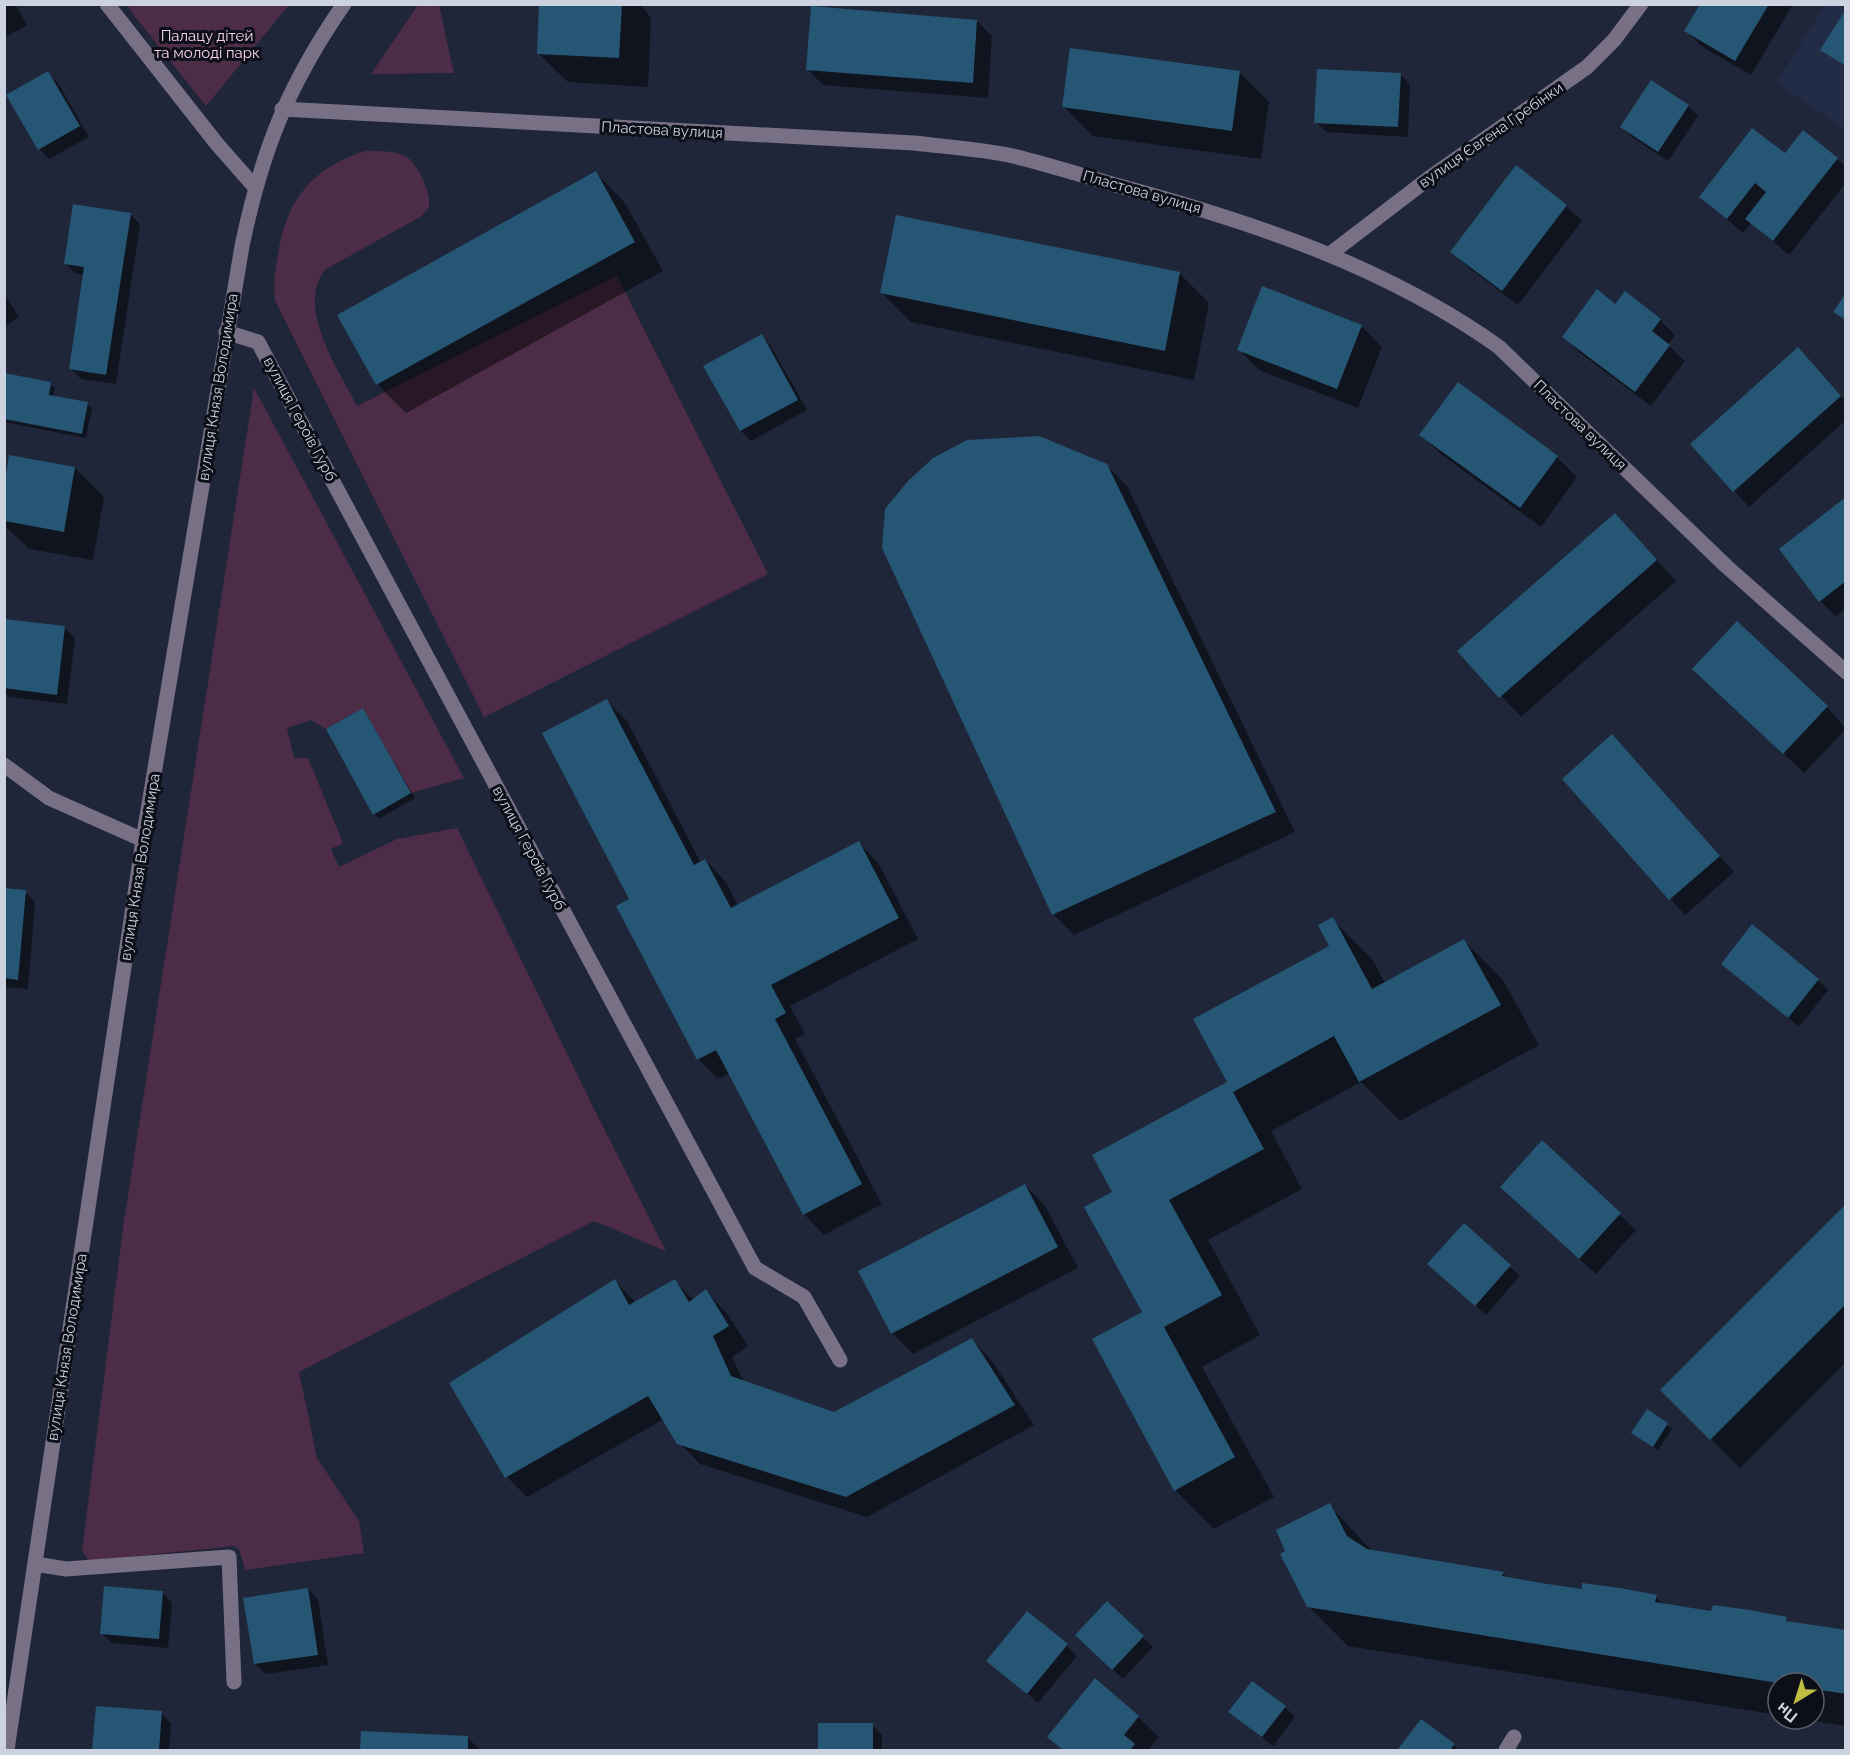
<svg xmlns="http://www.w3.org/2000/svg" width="1850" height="1755" viewBox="0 0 1850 1755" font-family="Raleway,sans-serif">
<rect width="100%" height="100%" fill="#1f263a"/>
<path fill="#232c47" d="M 1825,5 L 1845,5 L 1845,129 L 1776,83 Z"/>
<g fill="#4c2c47">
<path d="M 126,5 L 289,5 L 206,106 Z"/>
<path d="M 418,5 L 439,5 L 454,73 L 371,74 Z"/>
<path d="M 365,151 C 378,151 395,150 407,157 C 417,164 431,192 429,204 C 429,209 425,212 422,216 L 326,269 C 294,306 339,370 357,406 L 617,276 L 768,574 L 484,717 L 275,301 C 273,285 275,271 278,255 C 286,200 312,168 365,151 Z"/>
<path d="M 254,388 L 464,778 L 411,793 L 363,708 L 326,729 L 311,720 L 287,728 L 294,758 L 308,758 L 343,843 L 331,849 L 339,867 L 397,839 L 457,828 L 593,1107 L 666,1251 L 594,1221 L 299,1372 L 317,1458 L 359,1521 L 364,1553 L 245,1570 L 239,1549 L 234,1546 L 89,1561 L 82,1551 L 124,1221 Z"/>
</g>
<g fill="#0007">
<path d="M 4,4 L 15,4 L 27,25 L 4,38 Z"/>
<path d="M 541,4 L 640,4 L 651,18 L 648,87 L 568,82 L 538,53 Z"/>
<path d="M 1702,4 L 1793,4 L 1751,75 L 1701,46 L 1686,30 Z"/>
<path d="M 977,21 L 992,36 L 988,98 L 823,85 L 808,70 Z"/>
<path d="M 1239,72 L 1269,102 L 1261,159 L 1093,136 L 1064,107 Z"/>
<path d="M 47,73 L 58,83 L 89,137 L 49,159 L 39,149 Z"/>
<path d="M 1400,74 L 1410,85 L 1408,137 L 1326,132 L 1316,122 Z"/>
<path d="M 1688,106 L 1698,116 L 1668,161 L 1632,137 L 1622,127 Z"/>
<path d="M 1785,156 L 1837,159 L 1846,167 L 1846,183 L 1789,255 L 1751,223 L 1743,233 L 1701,197 Z"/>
<path d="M 596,173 L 625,203 L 663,271 L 406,413 L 377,384 Z"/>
<path d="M 1566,206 L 1582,221 L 1518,305 L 1468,267 L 1452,252 Z"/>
<path d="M 130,214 L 140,224 L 116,384 L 81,379 L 71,369 L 85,275 L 76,274 L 66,264 Z"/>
<path d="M 897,217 L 1180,274 L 1209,303 L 1194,380 L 911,322 L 882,293 Z"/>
<path d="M 4,294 L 19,317 L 4,327 Z"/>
<path d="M 1616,306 L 1660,320 L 1675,335 L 1668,345 L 1685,361 L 1651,406 L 1579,352 L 1564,337 Z"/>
<path d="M 1361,326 L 1382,347 L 1358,408 L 1259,370 L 1239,350 Z"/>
<path d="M 761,336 L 771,346 L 807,410 L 751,441 L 741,431 L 705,366 Z"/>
<path d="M 1813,365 L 1846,401 L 1846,420 L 1749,507 L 1692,444 Z"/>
<path d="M 4,375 L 50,384 L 55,388 L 53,397 L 87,404 L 92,408 L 86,438 L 4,422 Z"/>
<path d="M 1421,435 L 1557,457 L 1577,477 L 1541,527 L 1442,455 Z"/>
<path d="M 10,457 L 75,468 L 104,497 L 93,560 L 29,549 L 4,525 L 4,490 Z"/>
<path d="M 1106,465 L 1127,486 L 1295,832 L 1074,935 L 1053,914 Z"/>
<path d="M 1846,499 L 1846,608 L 1836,616 L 1820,601 Z"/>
<path d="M 1615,515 L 1676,581 L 1521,717 L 1459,651 Z"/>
<path d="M 7,620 L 64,627 L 75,638 L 67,704 L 9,697 L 4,693 Z"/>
<path d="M 1715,689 L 1827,707 L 1846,729 L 1804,773 Z"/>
<path d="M 607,701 L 627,721 L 701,863 L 705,860 L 725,881 L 738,906 L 859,843 L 879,864 L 918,939 L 790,1006 L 805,1034 L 795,1039 L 882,1204 L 824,1235 L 804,1214 L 730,1073 L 718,1079 L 698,1059 L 631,899 Z"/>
<path d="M 363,710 L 415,798 L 379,819 L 374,814 Z"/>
<path d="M 1612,736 L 1734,872 L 1685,915 L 1564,779 Z"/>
<path d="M 4,890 L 25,892 L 35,902 L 28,989 L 4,987 Z"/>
<path d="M 1332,919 L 1372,959 L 1385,983 L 1464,941 L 1503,980 L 1539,1045 L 1400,1121 L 1361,1082 L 1271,1131 L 1302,1189 L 1208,1240 L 1260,1335 L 1202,1367 L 1274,1497 L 1214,1529 L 1175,1490 L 1144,1312 L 1114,1193 L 1229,1083 L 1331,947 Z"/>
<path d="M 1723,963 L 1818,980 L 1828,990 L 1799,1027 Z"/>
<path d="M 1543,1143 L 1636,1230 L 1596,1274 L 1517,1202 Z"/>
<path d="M 1025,1185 L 1045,1206 L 1078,1268 L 913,1354 L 893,1334 L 860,1272 Z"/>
<path d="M 1846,1206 L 1846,1362 L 1740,1468 L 1662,1390 Z"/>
<path d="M 1464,1225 L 1520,1276 L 1486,1315 L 1439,1274 Z"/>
<path d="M 615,1281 L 636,1303 L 675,1281 L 694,1300 L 705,1291 L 726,1312 L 748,1346 L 732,1357 L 744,1382 L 834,1414 L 972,1340 L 992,1361 L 1034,1425 L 867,1517 L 700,1464 L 679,1443 L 664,1419 L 527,1497 L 507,1477 Z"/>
<path d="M 1648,1411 L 1672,1429 L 1658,1450 L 1638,1437 Z"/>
<path d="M 1329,1505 L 1373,1552 L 1503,1573 L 1509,1579 L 1583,1591 L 1656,1597 L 1664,1605 L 1713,1612 L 1786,1618 L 1790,1623 L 1846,1632 L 1846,1726 L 1800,1719 L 1814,1719 L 1814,1683 L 1778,1683 L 1778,1715 L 1348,1646 L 1308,1606 L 1287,1551 Z"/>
<path d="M 308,1589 L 318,1600 L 328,1665 L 266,1674 L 255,1664 Z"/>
<path d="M 162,1592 L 172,1603 L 168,1648 L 112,1643 L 102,1633 Z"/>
<path d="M 1107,1603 L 1153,1647 L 1123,1679 L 1077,1635 Z"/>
<path d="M 1067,1646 L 1077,1656 L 1038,1703 L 988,1660 Z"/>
<path d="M 98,1707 L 161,1713 L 171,1723 L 169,1750 L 94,1750 Z"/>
<path d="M 1285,1707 L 1295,1717 L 1273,1746 L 1230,1711 Z"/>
<path d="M 1138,1717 L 1159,1737 L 1148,1750 L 1062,1750 L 1049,1737 Z"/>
<path d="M 1422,1721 L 1454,1745 L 1459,1750 L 1401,1750 Z"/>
<path d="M 819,1724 L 872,1725 L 882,1735 L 882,1750 L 819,1750 Z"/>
<path d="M 362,1732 L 468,1738 L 480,1750 L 362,1750 Z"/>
</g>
<g fill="#255673">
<path d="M 539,4 L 622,4 L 619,58 L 537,54 Z"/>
<path d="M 1700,4 L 1769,4 L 1735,61 L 1684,31 Z"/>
<path d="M 811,6 L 977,20 L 973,83 L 806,70 Z"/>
<path d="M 1846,9 L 1846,66 L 1820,50 Z"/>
<path d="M 1070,48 L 1240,71 L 1232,131 L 1062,107 Z"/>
<path d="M 1317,69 L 1401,73 L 1398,127 L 1314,123 Z"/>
<path d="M 48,71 L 80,126 L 38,150 L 6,95 Z"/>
<path d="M 1651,80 L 1689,105 L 1658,152 L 1620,127 Z"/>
<path d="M 1752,128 L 1785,153 L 1803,130 L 1838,158 L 1773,241 L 1745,219 L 1766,192 L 1755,183 L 1727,219 L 1699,197 Z"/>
<path d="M 1516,165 L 1567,205 L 1502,291 L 1450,252 Z"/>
<path d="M 596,171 L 635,242 L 376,385 L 337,315 Z"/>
<path d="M 73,204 L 131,213 L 106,375 L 69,369 L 84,267 L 64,264 Z"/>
<path d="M 896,215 L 1180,272 L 1165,351 L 880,293 Z"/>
<path d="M 1262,286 L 1362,325 L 1337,389 L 1237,350 Z"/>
<path d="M 1597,289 L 1615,304 L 1625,291 L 1661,319 L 1652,331 L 1670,345 L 1635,392 L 1562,337 Z"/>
<path d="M 1846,293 L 1846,320 L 1833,312 Z"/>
<path d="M 762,334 L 798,400 L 740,431 L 703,366 Z"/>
<path d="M 1798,347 L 1841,396 L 1733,492 L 1690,444 Z"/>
<path d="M 4,373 L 51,382 L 49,395 L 88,402 L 82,434 L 4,419 Z"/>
<path d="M 1458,382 L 1558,456 L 1520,508 L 1419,435 Z"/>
<path d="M 1039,436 L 1107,464 L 1276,812 L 1052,915 L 882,548 L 885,509 L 908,481 L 933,458 L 967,440 Z"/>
<path d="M 9,455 L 75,467 L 64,532 L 5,521 L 5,482 Z"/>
<path d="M 1846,497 L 1846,581 L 1819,602 L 1779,549 Z"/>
<path d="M 1615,513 L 1657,560 L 1499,698 L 1457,651 Z"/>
<path d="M 5,619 L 65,626 L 57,695 L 4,688 Z"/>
<path d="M 1737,621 L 1828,706 L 1783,754 L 1692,669 Z"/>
<path d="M 607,699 L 694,865 L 705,859 L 731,908 L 859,841 L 899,918 L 771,985 L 786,1013 L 775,1019 L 862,1184 L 803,1215 L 716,1050 L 697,1060 L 616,906 L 629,899 L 542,733 Z"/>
<path d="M 363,708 L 411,793 L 373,815 L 326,729 Z"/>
<path d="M 1612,734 L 1720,856 L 1669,900 L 1562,779 Z"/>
<path d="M 4,888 L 26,890 L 18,980 L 4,978 Z"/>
<path d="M 1333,917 L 1372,989 L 1464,939 L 1501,1005 L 1359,1082 L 1334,1036 L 1233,1092 L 1264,1149 L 1169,1200 L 1222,1295 L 1164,1327 L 1235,1457 L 1174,1491 L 1092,1339 L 1142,1312 L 1084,1207 L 1112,1192 L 1092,1155 L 1227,1082 L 1193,1019 L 1329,946 L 1318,925 Z"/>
<path d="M 1752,924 L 1819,979 L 1788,1018 L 1721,964 Z"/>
<path d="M 1542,1140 L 1621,1213 L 1579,1259 L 1500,1187 Z"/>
<path d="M 1025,1184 L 1058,1247 L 891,1334 L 858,1271 Z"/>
<path d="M 1846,1204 L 1846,1304 L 1710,1440 L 1660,1390 Z"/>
<path d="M 1464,1223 L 1511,1265 L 1475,1306 L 1427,1264 Z"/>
<path d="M 615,1279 L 629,1305 L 675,1279 L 689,1302 L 706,1289 L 729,1326 L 713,1336 L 731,1376 L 834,1412 L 972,1338 L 1015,1405 L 846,1497 L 677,1444 L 648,1396 L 505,1478 L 449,1383 Z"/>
<path d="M 1647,1409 L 1668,1423 L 1653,1447 L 1631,1433 Z"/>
<path d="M 1330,1503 L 1347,1536 L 1367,1549 L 1504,1572 L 1502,1576 L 1541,1583 L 1582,1589 L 1582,1583 L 1620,1588 L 1657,1595 L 1655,1602 L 1711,1611 L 1713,1605 L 1750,1610 L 1787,1617 L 1786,1621 L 1846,1630 L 1846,1694 L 1814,1689 L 1814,1683 L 1778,1683 L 1307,1607 L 1280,1554 L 1285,1551 L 1276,1530 Z"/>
<path d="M 104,1586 L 163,1591 L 159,1639 L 100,1634 Z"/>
<path d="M 308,1588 L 318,1655 L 254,1664 L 243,1598 Z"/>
<path d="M 1107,1601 L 1144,1636 L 1112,1670 L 1075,1635 Z"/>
<path d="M 1027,1611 L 1068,1644 L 1027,1694 L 986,1661 Z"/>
<path d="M 1095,1678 L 1139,1716 L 1124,1735 L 1135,1744 L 1130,1750 L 1063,1750 L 1047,1737 Z"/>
<path d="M 1252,1681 L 1286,1706 L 1262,1737 L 1228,1712 Z"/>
<path d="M 96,1706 L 162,1711 L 159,1750 L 92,1750 Z"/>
<path d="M 1421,1719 L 1455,1744 L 1450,1750 L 1398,1749 Z"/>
<rect x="818" y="1723" width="55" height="27"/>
<path d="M 361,1731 L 468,1736 L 468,1750 L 360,1750 Z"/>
</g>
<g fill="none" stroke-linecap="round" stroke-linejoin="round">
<g stroke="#787185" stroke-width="15">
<path d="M 107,4 L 217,144 L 254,186"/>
<path d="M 282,109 L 914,143 C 947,147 981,149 1013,156 C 1050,165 1087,177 1123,187 C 1255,223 1387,267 1499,347 L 1726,566 L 1846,672"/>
<path d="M 1330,254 L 1428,179 L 1587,67 L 1614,40 L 1641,4"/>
<path d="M 226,332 L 258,342 L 755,1268 L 804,1297 L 840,1360"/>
<path d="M 4,765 L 49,798 L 143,840"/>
<path d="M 35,1564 L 66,1569 L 229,1557 L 234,1682"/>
<path d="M 7,1750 L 143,840 L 242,246 C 262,150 288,85 344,4"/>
<path d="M 1506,1750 L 1514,1737"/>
</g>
</g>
<g text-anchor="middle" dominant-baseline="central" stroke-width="6" stroke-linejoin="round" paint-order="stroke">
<g font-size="15" fill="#f9d1f1" stroke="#0c0f18">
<text x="207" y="36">Палацу дітей<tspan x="207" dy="17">та молоді парк</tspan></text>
</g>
<g font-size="15" fill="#cdd2e0" stroke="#0c0f18">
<text transform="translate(662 130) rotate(3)">Пластова вулиця</text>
<text transform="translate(1491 135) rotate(-35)">вулиця Євгена Гребінки</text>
<text transform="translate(1142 192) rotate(16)">Пластова вулиця</text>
<text transform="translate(218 387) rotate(-81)">вулиця Князя Володимира</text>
<text transform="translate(300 419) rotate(62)">вулиця Героїв Гурб</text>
<text transform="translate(1580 425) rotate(44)">Пластова вулиця</text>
<text transform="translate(529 848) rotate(62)">вулиця Героїв Гурб</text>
<text transform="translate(140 867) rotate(-81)">вулиця Князя Володимира</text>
<text transform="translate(67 1347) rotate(-81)">вулиця Князя Володимира</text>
</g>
</g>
<rect width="1850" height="1755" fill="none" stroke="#cdd2e0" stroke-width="12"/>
<g transform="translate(1796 1701) rotate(218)"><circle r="28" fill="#0c0f18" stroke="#595d68" stroke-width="1.5"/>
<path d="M0-4.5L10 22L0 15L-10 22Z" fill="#bebf42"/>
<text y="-9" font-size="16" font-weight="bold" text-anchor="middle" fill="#cdd2e0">Пн</text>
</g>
</svg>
